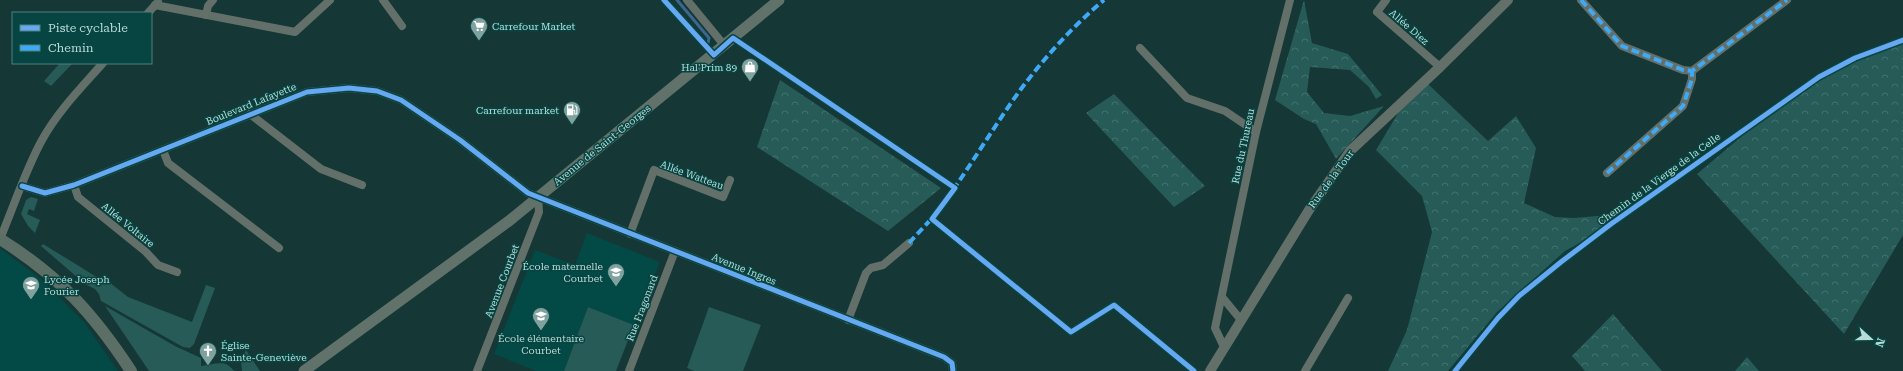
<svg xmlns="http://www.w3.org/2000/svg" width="1903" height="371" viewBox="0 0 1903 371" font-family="'Roboto Serif',serif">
<defs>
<pattern id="forest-crowns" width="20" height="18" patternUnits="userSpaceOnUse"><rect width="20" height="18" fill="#265b58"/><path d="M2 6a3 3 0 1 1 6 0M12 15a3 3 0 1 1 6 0" fill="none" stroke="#43726f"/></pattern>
</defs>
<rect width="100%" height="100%" fill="#153735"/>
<g fill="#034945">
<path d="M 587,233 L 660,262 L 634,325 L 588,307 L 564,371 L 536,371 L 494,354 L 535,250 L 575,265 Z"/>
<path d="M 0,248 L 41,279 L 84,322 L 118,371 L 0,371 Z"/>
</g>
<g fill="#265b58">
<path d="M 60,63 L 73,63 L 51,86 L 44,81 Z"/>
<path d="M 31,197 L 38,199 L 34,211 L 29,209 L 27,214 L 40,220 L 35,233 L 28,226 L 21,214 L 26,200 Z"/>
<path d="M 43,244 L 100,279 L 104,278 L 128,297 L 192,322 L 206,285 L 215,288 L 194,344 L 190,348 L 183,347 L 101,301 L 99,294 L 95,289 L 85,284 L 41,246 Z"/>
<path d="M 105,306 L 175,346 L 201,358 L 201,366 C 213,365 225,358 234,371 L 149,371 Z"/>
<path d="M 588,307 L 634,325 L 616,371 L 564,371 Z"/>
<path d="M 709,307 L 761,325 L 743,371 L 694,371 L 687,368 Z"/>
<path d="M 246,350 L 260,371 L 242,371 L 241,362 Z"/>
</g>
<g fill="url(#forest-crowns)">
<path d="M 1304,0 L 1312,43 L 1348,54 L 1382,95 L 1376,99 L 1369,87 L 1350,70 L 1310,67 L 1307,92 L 1324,113 L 1350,116 L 1384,106 L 1336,159 L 1316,124 L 1304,119 L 1275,100 Z"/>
<path d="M 1903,39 L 1903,235 L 1844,334 L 1697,174 C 1757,123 1827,61 1903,39 Z"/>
<path d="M 780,80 L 941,188 L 888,231 L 757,147 Z"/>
<path d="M 1427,83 L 1488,141 L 1516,116 L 1536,148 L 1524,203 L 1555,217 L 1574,218 L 1621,214 L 1624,218 L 1565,251 L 1497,312 L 1448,371 L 1388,371 L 1407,330 L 1432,232 L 1422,196 L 1376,150 L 1403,105 Z"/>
<path d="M 1114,94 L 1205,186 L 1174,207 L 1086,113 Z"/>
<path d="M 1613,314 L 1662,371 L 1585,371 L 1572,356 Z"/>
<path d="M 1747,357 L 1759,371 L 1735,371 Z"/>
</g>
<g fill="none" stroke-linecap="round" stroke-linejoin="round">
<path stroke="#3a678f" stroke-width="3" d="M 677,0 L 709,38 L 708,43"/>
<g stroke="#637069" stroke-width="8">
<path d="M 383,0 L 402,26"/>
<path d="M 687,0 L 724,45"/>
<path d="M 1386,0 L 1377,12 L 1440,67"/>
<path d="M 1581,0 L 1622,46 L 1683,70 L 1692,71 L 1787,0"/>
<path d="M 155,5 L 295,32 L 330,0"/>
<path d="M 148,13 L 158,2"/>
<path d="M 206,15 L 208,6 L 213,0"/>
<path d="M 1140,48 L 1187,98 L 1225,111 L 1256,132"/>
<path d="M 250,114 L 321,169 L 362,185"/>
<path d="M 163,150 L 168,163 L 279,248"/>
<path d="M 1607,173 L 1683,106 L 1692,79 L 1692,71"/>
<path d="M 74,185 L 78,197 L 146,252 L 158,265 L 177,272"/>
<path d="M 22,186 L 45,193 L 74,185 L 307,92 L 349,88 L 377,91 L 401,100 L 460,140 L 528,193 L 538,197 L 944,357 L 952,363 L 953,371"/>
<path d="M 630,234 L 654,170 L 723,197 L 730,180"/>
<path d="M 0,239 C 14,206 25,171 42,140 C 58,111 81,88 103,63"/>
<path d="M 1222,297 L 1241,320"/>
<path d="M 848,320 L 866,273 L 871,268 L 883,265 L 909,243"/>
<path d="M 1224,347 L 1215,328 L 1256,132 L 1290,0"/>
<path d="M 477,371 L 539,212 L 538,197"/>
<path d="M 629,371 L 675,251"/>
<path d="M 1305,371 L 1348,298"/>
</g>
<path stroke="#637069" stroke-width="10" d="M 1210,371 L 1309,210 L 1350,151 L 1440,67 L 1508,0"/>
<path stroke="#61726a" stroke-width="11" d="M 304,371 L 509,221 L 779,0"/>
<path stroke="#5c6f67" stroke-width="12" d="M 0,239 C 59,276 93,313 131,371"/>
<g stroke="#3fa9f5" stroke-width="4" stroke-dasharray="8 4" stroke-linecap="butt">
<path d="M 1581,0 L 1622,46 L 1683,70 L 1692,71 L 1787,0"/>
<path d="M 1607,173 L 1683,106 L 1692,79 L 1692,71"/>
<path d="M 953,190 C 976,157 997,122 1021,89 C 1045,57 1073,26 1104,0"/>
<path d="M 909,243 L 934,216"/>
</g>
<defs>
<g id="cycleway">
<path d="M 664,0 L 714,55 L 733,38 L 955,188 L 932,219 L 1071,332 L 1114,305 L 1194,371"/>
<path d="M 22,186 L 45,193 L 74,185 L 307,92 L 349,88 L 377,91 L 401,100 L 460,140 L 528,193 L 538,197 L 944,357 L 952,363 L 953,371"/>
<path d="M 1455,371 L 1498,318 L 1519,296 L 1561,262 L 1611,224 L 1819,77 L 1855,58 L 1903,40"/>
</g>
</defs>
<use href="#cycleway" stroke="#074542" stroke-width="8"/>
<use href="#cycleway" stroke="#66a8f1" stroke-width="5"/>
</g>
<defs>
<symbol id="supermarket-pin" viewBox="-11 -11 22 30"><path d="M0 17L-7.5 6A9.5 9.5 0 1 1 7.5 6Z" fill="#80a29f" stroke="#074542"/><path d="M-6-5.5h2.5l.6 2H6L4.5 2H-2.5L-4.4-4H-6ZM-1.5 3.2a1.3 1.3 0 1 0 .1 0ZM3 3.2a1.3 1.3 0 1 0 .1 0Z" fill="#fff"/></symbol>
<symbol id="shop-pin" viewBox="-11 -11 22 30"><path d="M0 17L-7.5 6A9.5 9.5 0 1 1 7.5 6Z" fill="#80a29f" stroke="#074542"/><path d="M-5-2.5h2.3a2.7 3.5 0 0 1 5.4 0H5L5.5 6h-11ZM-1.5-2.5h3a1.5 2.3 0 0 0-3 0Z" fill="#fff"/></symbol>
<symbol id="fuel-pin" viewBox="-11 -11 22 30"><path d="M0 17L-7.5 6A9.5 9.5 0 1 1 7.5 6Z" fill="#80a29f" stroke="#074542"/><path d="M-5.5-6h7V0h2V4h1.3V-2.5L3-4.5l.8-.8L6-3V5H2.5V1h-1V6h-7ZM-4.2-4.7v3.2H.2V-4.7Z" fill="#fff"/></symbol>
<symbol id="school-pin" viewBox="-11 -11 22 30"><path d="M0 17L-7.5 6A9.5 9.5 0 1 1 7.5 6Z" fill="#80a29f" stroke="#074542"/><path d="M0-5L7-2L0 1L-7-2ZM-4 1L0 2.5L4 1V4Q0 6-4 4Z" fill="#fff"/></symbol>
<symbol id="church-pin" viewBox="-11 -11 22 30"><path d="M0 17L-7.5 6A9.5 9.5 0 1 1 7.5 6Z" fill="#80a29f" stroke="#074542"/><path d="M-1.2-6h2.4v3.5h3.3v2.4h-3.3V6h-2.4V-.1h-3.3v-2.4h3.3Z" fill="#fff"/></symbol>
</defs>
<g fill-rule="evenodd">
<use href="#supermarket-pin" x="469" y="16" width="20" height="27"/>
<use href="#shop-pin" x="740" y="57" width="20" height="27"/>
<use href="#fuel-pin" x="562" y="100" width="20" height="27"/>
<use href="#school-pin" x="606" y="262" width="20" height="27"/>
<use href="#school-pin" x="21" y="275" width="20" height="27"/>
<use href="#school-pin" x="531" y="306" width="20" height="27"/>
<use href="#church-pin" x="198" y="341" width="20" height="27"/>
</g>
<g text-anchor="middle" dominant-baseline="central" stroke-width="3" stroke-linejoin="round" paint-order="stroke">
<g font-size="10" fill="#b9dbd8" stroke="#074542" text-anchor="start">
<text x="492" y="26">Carrefour Market</text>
<text x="737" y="67" text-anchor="end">Hal'Prim 89</text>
<text x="559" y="110" text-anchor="end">Carrefour market</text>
<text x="603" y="266" text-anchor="end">École maternelle<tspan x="603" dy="12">Courbet</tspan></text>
<text x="44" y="279">Lycée Joseph<tspan x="44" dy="12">Fourier</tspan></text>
<text x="541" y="338" text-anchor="middle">École élémentaire<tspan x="541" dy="12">Courbet</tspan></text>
<text x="221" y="345">Église<tspan x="221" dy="12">Sainte-Geneviève</tspan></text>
</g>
<g font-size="10" fill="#b9dbd8" stroke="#074542">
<text transform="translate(1409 27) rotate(41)">Allée Diez</text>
<text transform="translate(251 104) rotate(-22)">Boulevard Lafayette</text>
<text transform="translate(602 145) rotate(-39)">Avenue de Saint-Georges</text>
<text transform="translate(1243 146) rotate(-78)">Rue du Thureau</text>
<text transform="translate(692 175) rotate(20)">Allée Watteau</text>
<text transform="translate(1331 179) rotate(-54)">Rue de la Tour</text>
<text transform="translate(1659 179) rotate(-36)">Chemin de la Vierge de la Celle</text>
<text transform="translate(128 225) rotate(39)">Allée Voltaire</text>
<text transform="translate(744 269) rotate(22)">Avenue Ingres</text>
<text transform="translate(502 281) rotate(-69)">Avenue Courbet</text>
<text transform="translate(642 308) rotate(-69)">Rue Fragonard</text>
</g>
</g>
<rect x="12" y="12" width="140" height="52" fill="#074542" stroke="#4e817e"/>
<rect x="20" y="25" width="20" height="6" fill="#66a8f1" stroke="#4e817e"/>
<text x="48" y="32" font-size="12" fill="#b9dbd8">Piste cyclable</text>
<rect x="20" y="45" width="20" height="6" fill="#3fa9f5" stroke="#4e817e"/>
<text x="48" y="52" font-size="12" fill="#b9dbd8">Chemin</text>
<g transform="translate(1871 339) rotate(111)" stroke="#074542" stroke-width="3" paint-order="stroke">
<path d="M0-3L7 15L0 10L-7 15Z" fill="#b9dbd8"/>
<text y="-6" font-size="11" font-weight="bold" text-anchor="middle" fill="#b9dbd8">N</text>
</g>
</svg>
